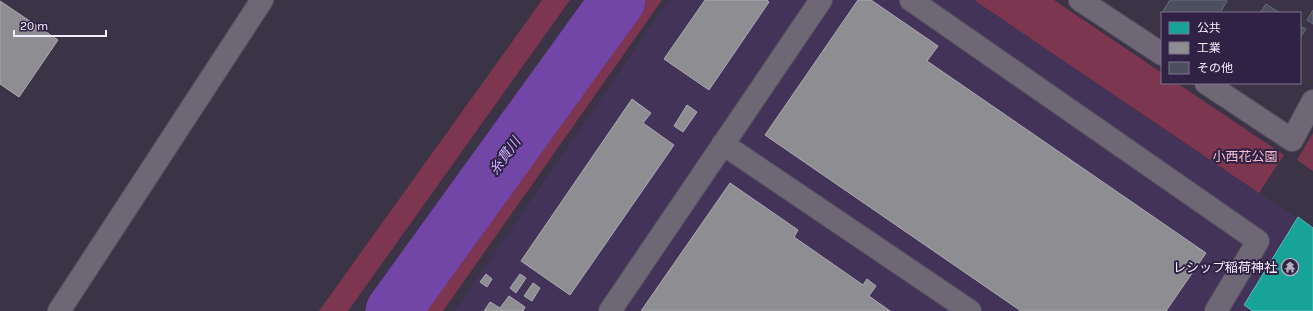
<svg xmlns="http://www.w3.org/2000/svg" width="1313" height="311" viewBox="0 0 1313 311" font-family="Karla,'Noto Sans JP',sans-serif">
<rect width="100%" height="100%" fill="#3b3447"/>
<path fill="#433359" d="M 669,0 L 974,0 L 1259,193 L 1313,228 L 1313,311 L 455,311 Z"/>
<g fill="#7c364f">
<path d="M 542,0 L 570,0 L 348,311 L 319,311 Z"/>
<path d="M 623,0 L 662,0 L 443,311 L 404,311 Z"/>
<path d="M 974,0 L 1054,0 L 1162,73 L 1162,83 L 1177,83 L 1284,155 L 1259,193 Z"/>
<path d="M 1313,133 L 1313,171 L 1297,160 Z"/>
</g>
<path fill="#17a398" stroke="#59bab6" d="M 1298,217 L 1313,228 L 1313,311 L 1253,311 L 1244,305 Z"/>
<g fill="#8d8d92" stroke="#acaab2">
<path d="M 705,0 L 767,0 L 769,2 L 709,90 L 664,59 Z"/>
<path d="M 858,0 L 871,0 L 938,46 L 927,61 L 1206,253 L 1166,311 L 1021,311 L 765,135 Z"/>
<path d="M 0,1 L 58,40 L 19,97 L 0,84 Z"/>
<path d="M 632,99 L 651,113 L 643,123 L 674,145 L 570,295 L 521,261 Z"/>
<path d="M 687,105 L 697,112 L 683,132 L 674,126 Z"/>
<path d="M 730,183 L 798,230 L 794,237 L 863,285 L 867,279 L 876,286 L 869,296 L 890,311 L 641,311 Z"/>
<path d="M 486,274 L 492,279 L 487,287 L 480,282 Z"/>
<path d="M 520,274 L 526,278 L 516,293 L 510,288 Z"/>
<path d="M 533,283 L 540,288 L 532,301 L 524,296 Z"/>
<path d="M 509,296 L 525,307 L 523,311 L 484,311 L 490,302 L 500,308 Z"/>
</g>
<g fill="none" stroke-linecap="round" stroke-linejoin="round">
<path stroke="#7146a6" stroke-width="55" d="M 393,311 L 618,0"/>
</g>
<g fill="#4c505e" stroke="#656978">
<path d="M 1170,0 L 1225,0 L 1227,1 L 1220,13 L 1162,13 Z"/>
<path d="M 1266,4 L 1280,13 L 1260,13 Z"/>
<path d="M 1313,10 L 1313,24 L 1307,20 Z"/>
<path d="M 1300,26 L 1306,29 L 1300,38 Z"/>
</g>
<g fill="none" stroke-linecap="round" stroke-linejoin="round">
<defs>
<g id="minor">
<path d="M 911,0 L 1258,241 L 1216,311"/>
<path d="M 1080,0 L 1162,54"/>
<path d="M 1206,83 L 1292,140 L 1313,101"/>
<path d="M 723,144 L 970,311"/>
<path d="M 59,311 L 262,0"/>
<path d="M 610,311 L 821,0"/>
</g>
</defs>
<use href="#minor" stroke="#56505e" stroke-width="24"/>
<use href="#minor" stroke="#6d6776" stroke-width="22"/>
</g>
<defs>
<symbol id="temple-ring" viewBox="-11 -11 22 22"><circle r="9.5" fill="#302244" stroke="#b3aebd" stroke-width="1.5"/><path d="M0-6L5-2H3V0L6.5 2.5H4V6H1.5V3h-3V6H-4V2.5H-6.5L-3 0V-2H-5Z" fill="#b3aebd"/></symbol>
</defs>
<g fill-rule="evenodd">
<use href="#temple-ring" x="1280" y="257" width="20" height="20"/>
</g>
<g text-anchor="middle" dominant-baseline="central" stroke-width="4" stroke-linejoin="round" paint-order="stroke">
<g font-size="13" fill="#fbbccc" stroke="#302244">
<text x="1245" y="156">小西花公園</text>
</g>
<g font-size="13" fill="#f4effc" stroke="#302244" text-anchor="end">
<text x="1277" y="267">レシップ稲荷神社</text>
</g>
<g font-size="14" font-style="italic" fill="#cdaefd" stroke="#302244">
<text transform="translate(505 156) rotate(-54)">糸貫川</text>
</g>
</g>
<rect x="1161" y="12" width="140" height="72" fill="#302244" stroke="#7e748e"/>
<rect x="1169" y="22" width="20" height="12" fill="#17a398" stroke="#7e748e"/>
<text x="1197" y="32" font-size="12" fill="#f4effc">公共</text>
<rect x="1169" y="42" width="20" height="12" fill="#8d8d92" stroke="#7e748e"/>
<text x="1197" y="52" font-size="12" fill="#f4effc">工業</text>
<rect x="1169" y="62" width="20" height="12" fill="#4c505e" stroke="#7e748e"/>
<text x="1197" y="72" font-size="12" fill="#f4effc">その他</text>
<path d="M14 30v6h92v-6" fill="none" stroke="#f4effc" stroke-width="2"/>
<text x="20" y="30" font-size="12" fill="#f4effc" stroke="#302244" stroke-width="3" paint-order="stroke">20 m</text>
</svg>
